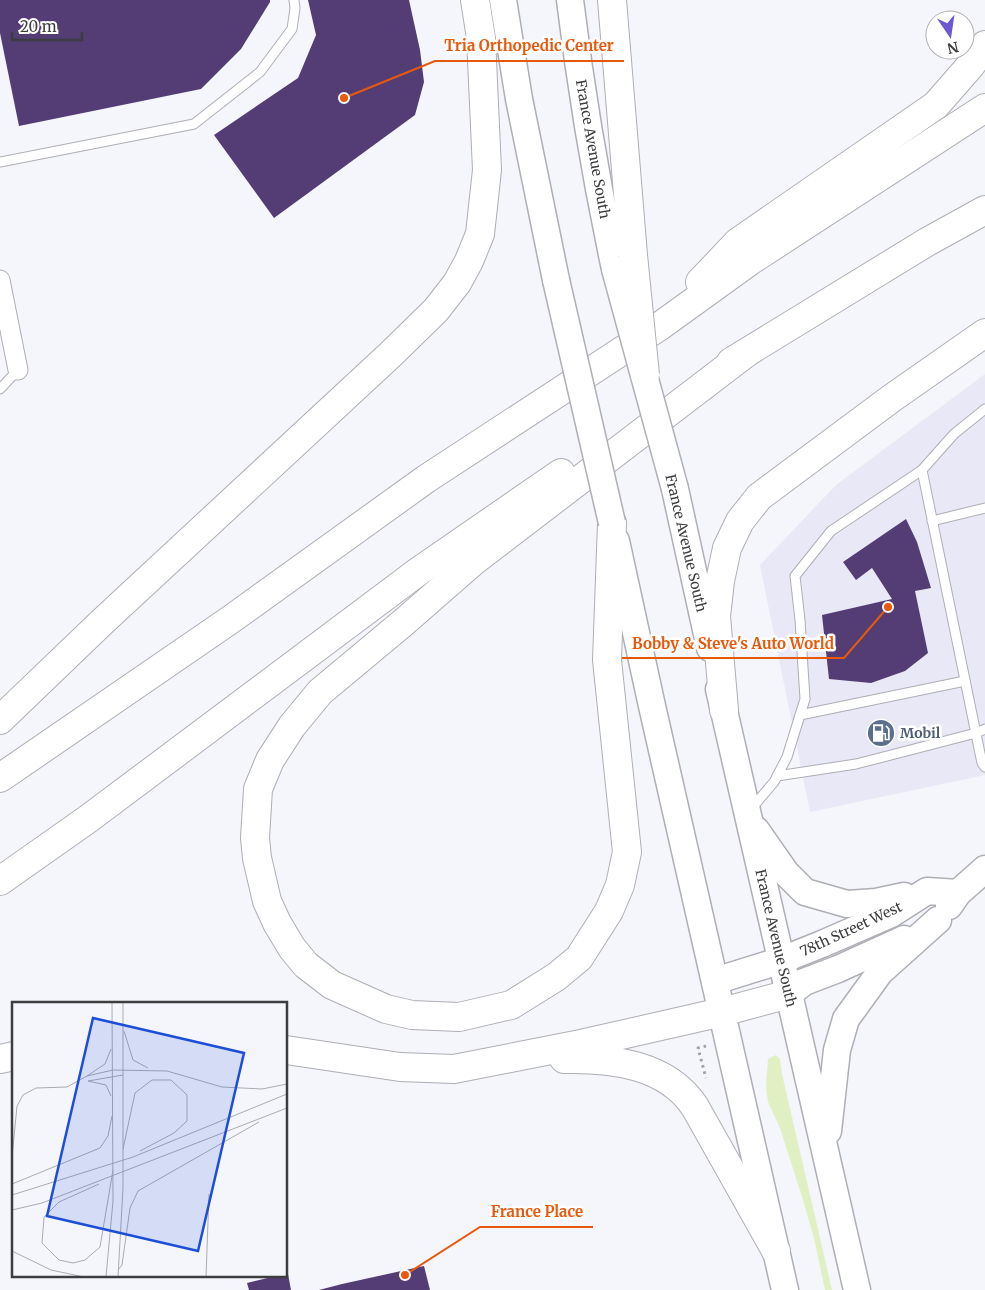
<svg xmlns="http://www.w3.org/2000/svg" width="985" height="1290" viewBox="0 0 985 1290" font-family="Merriweather,serif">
<rect width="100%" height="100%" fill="#f5f5fc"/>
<path fill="#e8e8f6" d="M 985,374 L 985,775 L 810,812 L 760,565 L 836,485 Z"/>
<path fill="#e0f0c3" d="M 776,1055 L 780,1059 L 782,1074 L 832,1290 L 825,1290 L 814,1238 L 803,1200 L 780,1128 L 768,1102 L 766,1087 L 768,1059 Z"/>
<g fill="#533d74">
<path d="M 0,0 L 270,0 L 270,2 L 241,49 L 201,89 L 19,126 L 0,33 Z"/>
<path d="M 308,0 L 409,0 L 420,50 L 424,82 L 415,115 L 274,218 L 214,135 L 298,78 L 316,35 Z"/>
<path d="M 906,519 L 917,542 L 931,588 L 915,591 L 928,653 L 905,671 L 871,683 L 829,679 L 822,615 L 892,599 L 872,568 L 856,580 L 843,562 Z"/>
<path d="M 424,1266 L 430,1290 L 319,1290 L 342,1284 Z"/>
<path d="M 286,1274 L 288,1274 L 291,1290 L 249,1290 L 247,1283 L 276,1276 L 286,1276 Z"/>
</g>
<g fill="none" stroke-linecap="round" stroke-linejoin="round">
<defs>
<g id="lane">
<path d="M 0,162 L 194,124 L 260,72 L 292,29 L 295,8 L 294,0"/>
<path d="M 0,389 L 18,370"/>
<path d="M 985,409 L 954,434 L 922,470 L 982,763 L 985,767"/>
<path d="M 932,521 L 985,508"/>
<path d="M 800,715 L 965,681"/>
<path d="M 777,776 L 856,764 L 976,733 L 985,729"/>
<path d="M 751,809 L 774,782 L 787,757 L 805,699 L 800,620 L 795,576 L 831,531 L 922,470"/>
</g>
<path id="street" d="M 0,280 L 18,370"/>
<g id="secondary">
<path d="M 503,0 L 519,99 L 556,280"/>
<path d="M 570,0 C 581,91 596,180 615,269"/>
<path d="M 675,489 L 710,648"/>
<path d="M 616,541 L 652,706 L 785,1290"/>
<path d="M 719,689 L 857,1290"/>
<path d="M 756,830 L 786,873 L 805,892 L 847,904 L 876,902 L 904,896"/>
<path d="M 949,906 L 958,893 L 985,869"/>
<path d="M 715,981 L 782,960 L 822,944 L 891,914 L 927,891 L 958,893"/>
<path d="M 789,994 L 804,982 L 838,969 L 904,939"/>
<path d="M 828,1131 L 837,1050 L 846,1019 L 880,972 L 938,920"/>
</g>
<g id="highway">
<path d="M 612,0 L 633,255"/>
<path d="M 700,282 L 738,242 L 936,105 L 971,65 L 985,45"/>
<path d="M 731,362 L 927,242 L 985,210"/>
<path d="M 612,523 L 607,660 L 627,852 L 620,885 L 609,911 L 579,958 L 556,977 L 511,1005 L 459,1017 L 412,1015 L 386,1009 L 332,985 L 306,965 L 292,948 L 277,923 L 267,901 L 257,858 L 255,838 L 258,789 L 270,760 L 292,726 L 320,692 L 404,622 L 475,560 L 746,353"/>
<path d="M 724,710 L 716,616 L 720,581 L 727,548 L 740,521 L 759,497 L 892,398 L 985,333"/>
<path d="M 0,720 L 101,623 L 391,354 L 436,310 L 457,283 L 469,261 L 480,234 L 487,170 L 481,38 L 475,0"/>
<path d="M 0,778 L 230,620 L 426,479 L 660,326 L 750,261 L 985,108"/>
<path d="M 0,881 L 88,819 L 419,571 L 561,473"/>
<path d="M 286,1050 L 400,1067 L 454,1069 L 581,1044 L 722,1012 L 789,994"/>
<path d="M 0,1059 L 14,1056"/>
<path d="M 564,1059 C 611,1058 667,1064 695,1107 L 776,1251"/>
</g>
</defs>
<use href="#lane" stroke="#aeaeb5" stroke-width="11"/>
<use href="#street" stroke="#aeaeb5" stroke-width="21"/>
<use href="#secondary" stroke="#aeaeb5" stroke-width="29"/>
<use href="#highway" stroke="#aeaeb5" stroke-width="30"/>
<path stroke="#a1a1a6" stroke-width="3" stroke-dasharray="2.5 4" stroke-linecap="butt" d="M 706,1046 L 698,1048 L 706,1078"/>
<use href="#lane" stroke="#fff" stroke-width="9"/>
<use href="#street" stroke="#fff" stroke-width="19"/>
<use href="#secondary" stroke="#fff" stroke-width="26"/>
<use href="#highway" stroke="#fff" stroke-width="28"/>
<defs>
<g id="secondary-bridge">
<path d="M 615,269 L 675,489"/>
<path d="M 556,280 L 612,523"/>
</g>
<path id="highway-bridge" d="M 633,255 L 645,375"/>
</defs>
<use href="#secondary-bridge" stroke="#aeaeb5" stroke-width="29" stroke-linecap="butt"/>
<use href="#highway-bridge" stroke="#aeaeb5" stroke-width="30" stroke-linecap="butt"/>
<use href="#secondary-bridge" stroke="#fff" stroke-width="26"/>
<use href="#highway-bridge" stroke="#fff" stroke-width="28"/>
</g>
<defs>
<symbol id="fuel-disc" viewBox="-11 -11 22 22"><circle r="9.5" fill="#5c6f8a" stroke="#fff"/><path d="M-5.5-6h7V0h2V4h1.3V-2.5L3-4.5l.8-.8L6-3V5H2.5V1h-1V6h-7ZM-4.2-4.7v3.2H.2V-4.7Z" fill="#fff"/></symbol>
</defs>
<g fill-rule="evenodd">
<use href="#fuel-disc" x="865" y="717" width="32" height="32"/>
</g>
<g text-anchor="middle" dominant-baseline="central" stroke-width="5" stroke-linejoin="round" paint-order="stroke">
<g font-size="14" fill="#3d3d40" stroke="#fff">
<text transform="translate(593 149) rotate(80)">France Avenue South</text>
<text transform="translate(686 543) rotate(77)">France Avenue South</text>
<text transform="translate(851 929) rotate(-25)">78th Street West</text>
<text transform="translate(776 938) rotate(77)">France Avenue South</text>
</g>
<g font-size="14" font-weight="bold" fill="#4e5e75" stroke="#fff" text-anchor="start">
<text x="900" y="733">Mobil</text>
</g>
</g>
<g transform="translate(12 1002)">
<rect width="275" height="275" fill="#f5f5fc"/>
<path fill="none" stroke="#ababb1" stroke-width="1" d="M 112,29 L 121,58 L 136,66M 101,68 L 155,69 L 210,85 L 250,87 L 275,82M 75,74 L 93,62 L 99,47M 76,79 L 111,73M 76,79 L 94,83 L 99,94M 111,147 L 123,91 L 140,78 L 159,78 L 175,93 L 175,119 L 162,131 L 128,149M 0,155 L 5,104 L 11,93 L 24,86 L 55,85 L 75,74 L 101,68M 0,182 L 88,146 L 96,134 L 100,114M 87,182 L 47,200 L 32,215 L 30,241 L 47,258 L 61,261 L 73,258 L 88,245 L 101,168M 0,193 L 121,155 L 275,92M 0,208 L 30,201 L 275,106M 0,249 L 39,268 L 72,275M 106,268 L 110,263 L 118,206 L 126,189 L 247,120M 94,275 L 101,199 L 100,0M 106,275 L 111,186 L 111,0M 194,275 L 197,192"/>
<path fill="#1d4ed8" fill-opacity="0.15" stroke="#1d4ed8" stroke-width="2.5" d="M 81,16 L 232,51 L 186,249 L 35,214 Z"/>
<rect width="275" height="275" fill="none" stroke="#3d3d40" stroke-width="2.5"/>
</g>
<path fill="none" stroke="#e8590c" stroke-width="2" d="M344 98L435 61H624M888 607L844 658H622M405 1275L480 1227H593"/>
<g fill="#e8590c" stroke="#fff" stroke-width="2">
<circle cx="344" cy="98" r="5"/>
<circle cx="888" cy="607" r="5"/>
<circle cx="405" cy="1275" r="5"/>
</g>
<g font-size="15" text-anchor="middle" font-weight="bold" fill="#e8590c" stroke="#fff" stroke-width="5" stroke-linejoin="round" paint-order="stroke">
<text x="529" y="51">Tria Orthopedic Center</text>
<text x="733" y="649">Bobby &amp; Steve's Auto World</text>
<text x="537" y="1217">France Place</text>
</g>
<g transform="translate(950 35) rotate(167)"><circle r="24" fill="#ffffff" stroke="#b1b1b3"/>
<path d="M0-4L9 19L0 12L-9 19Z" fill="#6d58d2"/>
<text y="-8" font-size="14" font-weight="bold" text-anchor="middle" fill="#3d3d40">N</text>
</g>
<path d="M12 32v8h70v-8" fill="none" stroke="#3d3d40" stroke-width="2.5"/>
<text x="20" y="32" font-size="15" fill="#3d3d40" stroke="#ffffff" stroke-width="4" paint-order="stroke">20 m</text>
</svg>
